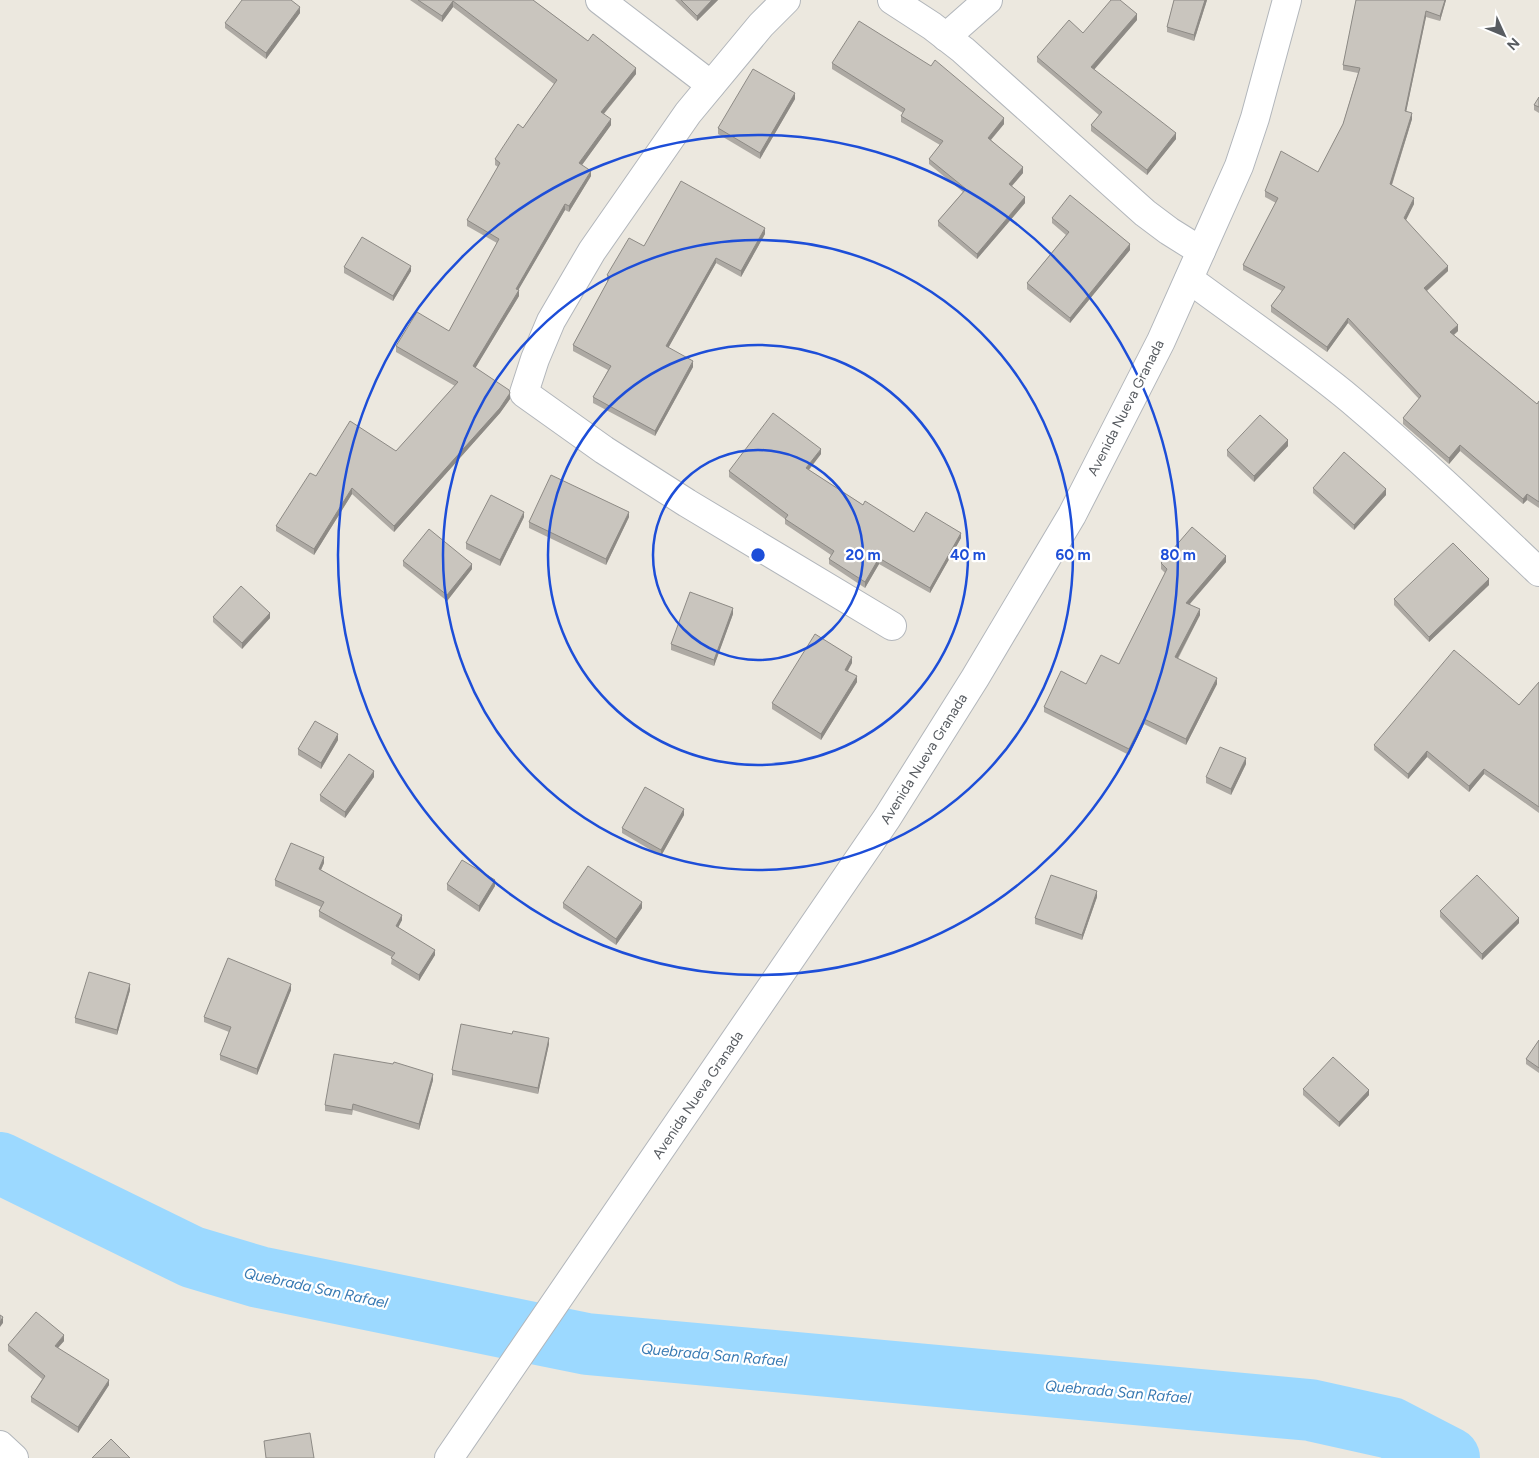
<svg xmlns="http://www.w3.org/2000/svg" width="1539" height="1458" viewBox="0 0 1539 1458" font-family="Figtree,sans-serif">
<rect width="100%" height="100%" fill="#ece8df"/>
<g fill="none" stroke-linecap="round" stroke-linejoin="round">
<path stroke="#9cd9ff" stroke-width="62" d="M 0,1163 L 192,1257 L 259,1277 L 587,1344 L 1310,1410 L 1391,1428 L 1449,1458"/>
<defs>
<g id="minor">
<path d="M 600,0 L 711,85"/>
<path d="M 786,0 L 761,25 L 688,113 L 592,251 L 551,321 L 535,359 L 524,393 L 604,450 L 687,503 L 892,626"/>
<path d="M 892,0 L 932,26 L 963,50 L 1145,213 L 1169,231 L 1201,251"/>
<path d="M 946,37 L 988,0"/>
<path d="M 1189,279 C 1243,319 1299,357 1351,400 C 1416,455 1477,513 1539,572"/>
<path d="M 0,1445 L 14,1458"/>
</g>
<path id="tertiary" d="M 449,1458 L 887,818 L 975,678 L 1072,515 L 1161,341 L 1239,166 L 1255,118 L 1287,0"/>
</defs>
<use href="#minor" stroke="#b2b6bb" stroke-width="30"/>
<use href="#tertiary" stroke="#b2b6bb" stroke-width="30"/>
<use href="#minor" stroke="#fff" stroke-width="28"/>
<use href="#tertiary" stroke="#fff" stroke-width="28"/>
</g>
<g fill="#ada9a3">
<path d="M 410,0 L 533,0 L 588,41 L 636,74 L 604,114 L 611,125 L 582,165 L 591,176 L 569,212 L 565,210 L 518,290 L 519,296 L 475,368 L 510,399 L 500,413 L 394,532 L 352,494 L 314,555 L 276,531 L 276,526 L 316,476 L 396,451 L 455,386 L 396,352 L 396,346 L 449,331 L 497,243 L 467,226 L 467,220 L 498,167 L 495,165 L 495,159 L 523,128 L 554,84 L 453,7 L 442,22 Z"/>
<path d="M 675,0 L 718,0 L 697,21 Z"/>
<path d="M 1174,0 L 1207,0 L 1194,41 L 1167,32 L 1167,27 Z"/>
<path d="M 1356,0 L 1446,0 L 1440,21 L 1426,17 L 1406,112 L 1412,119 L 1392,185 L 1414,204 L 1406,220 L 1448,271 L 1427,291 L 1458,331 L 1454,335 L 1537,404 L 1539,401 L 1539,508 L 1527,500 L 1523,504 L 1460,451 L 1449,464 L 1403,424 L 1403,418 L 1419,399 L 1348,323 L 1327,352 L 1271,312 L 1271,306 L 1282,291 L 1243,270 L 1243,265 L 1276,203 L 1265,197 L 1265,191 L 1318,172 L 1343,124 L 1358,73 L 1343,70 L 1343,65 Z"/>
<path d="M 300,13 L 266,59 L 225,28 L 225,23 Z"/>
<path d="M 1137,20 L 1094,70 L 1176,139 L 1147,175 L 1091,131 L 1091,125 L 1099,115 L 1037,62 L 1037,57 L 1083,33 Z"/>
<path d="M 832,63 L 1004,124 L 991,140 L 1023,173 L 1012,186 L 1025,203 L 977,259 L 938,226 L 938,221 L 963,192 L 929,164 L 929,159 L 940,145 L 901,122 L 901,116 L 903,113 L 832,69 Z"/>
<path d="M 1539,97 L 1539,113 L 1534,110 L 1534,105 Z"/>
<path d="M 795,99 L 760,159 L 718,134 L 718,128 Z"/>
<path d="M 1052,218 L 1130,250 L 1070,323 L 1027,289 L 1027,283 L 1066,235 L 1052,223 Z"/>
<path d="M 765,234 L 741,277 L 716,263 L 668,348 L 693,367 L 655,436 L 593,403 L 593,397 L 608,370 L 573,351 L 573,345 L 608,281 L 607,281 L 607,275 Z"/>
<path d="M 344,267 L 411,271 L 393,301 L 344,273 Z"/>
<path d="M 1288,446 L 1254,482 L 1227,456 L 1227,450 Z"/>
<path d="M 821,454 L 809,470 L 863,505 L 914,532 L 961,538 L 930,593 L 879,564 L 865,588 L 829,564 L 829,559 L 831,555 L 785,524 L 785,519 L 729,477 L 729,471 Z"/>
<path d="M 1313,488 L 1386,495 L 1354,530 L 1313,493 Z"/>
<path d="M 524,517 L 500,566 L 466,549 L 466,543 Z"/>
<path d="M 629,517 L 606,565 L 529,528 L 529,522 Z"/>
<path d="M 403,561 L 472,569 L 447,601 L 403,566 Z"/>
<path d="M 1226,562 L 1190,604 L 1200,615 L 1178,659 L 1217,684 L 1186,745 L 1144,724 L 1129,755 L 1044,712 L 1044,707 L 1086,684 L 1119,664 L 1165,573 L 1161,569 L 1161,563 Z"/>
<path d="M 1489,585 L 1429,642 L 1394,605 L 1394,599 Z"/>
<path d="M 733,614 L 714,666 L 671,650 L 671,644 Z"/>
<path d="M 213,617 L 270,618 L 242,649 L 213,622 Z"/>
<path d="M 852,663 L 848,671 L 857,682 L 821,740 L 772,709 L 772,703 Z"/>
<path d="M 1539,682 L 1539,813 L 1484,774 L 1469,792 L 1427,757 L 1408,779 L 1374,750 L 1374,745 L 1519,705 Z"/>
<path d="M 338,740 L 321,769 L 298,755 L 298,749 Z"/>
<path d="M 1246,764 L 1231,795 L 1206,783 L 1206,777 Z"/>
<path d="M 374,777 L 345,818 L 320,801 L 320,795 Z"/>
<path d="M 684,815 L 661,856 L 622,833 L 622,828 Z"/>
<path d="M 324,863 L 321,870 L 402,920 L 398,927 L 435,955 L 419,981 L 391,964 L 392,957 L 319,917 L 319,911 L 321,907 L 275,886 L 275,880 Z"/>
<path d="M 447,884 L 495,886 L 479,912 L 447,890 Z"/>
<path d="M 1097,897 L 1082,940 L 1035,924 L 1035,918 Z"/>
<path d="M 563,903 L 642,908 L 616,945 L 563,908 Z"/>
<path d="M 1440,911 L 1519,923 L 1482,960 L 1440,917 Z"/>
<path d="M 130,990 L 117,1035 L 75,1023 L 75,1018 Z"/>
<path d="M 291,990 L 257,1075 L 220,1060 L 220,1055 L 229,1032 L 204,1022 L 204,1017 Z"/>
<path d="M 1539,1040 L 1539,1073 L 1526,1064 L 1526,1059 Z"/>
<path d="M 549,1044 L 538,1094 L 452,1075 L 452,1070 Z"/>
<path d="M 433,1080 L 419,1130 L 353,1110 L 352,1115 L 325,1111 L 325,1105 Z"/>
<path d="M 1303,1089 L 1369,1095 L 1339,1127 L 1303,1095 Z"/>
<path d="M 64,1341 L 58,1348 L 109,1385 L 78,1433 L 31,1402 L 31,1397 L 42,1379 L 8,1351 L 8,1345 Z"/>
</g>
<g fill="#8d8a85">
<path d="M 712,0 L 718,0 L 697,21 L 697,16 Z"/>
<path d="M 1205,0 L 1207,0 L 1194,41 L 1194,35 Z"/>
<path d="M 1445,0 L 1446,0 L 1440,21 L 1440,16 Z"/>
<path d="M 453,1 L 453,7 L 442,22 L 442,16 Z"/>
<path d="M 300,7 L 300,13 L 266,59 L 266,53 Z"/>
<path d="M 1426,11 L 1426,17 L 1405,117 L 1405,111 Z"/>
<path d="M 1137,14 L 1137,20 L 1091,73 L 1091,67 Z"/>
<path d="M 636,68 L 636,74 L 601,117 L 601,112 Z"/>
<path d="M 795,93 L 795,99 L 760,159 L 760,153 Z"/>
<path d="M 1412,113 L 1412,119 L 1390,190 L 1390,184 Z"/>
<path d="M 1004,118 L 1004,124 L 988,143 L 988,138 Z"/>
<path d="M 611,119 L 611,125 L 579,169 L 579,163 Z"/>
<path d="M 1176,133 L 1176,139 L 1147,175 L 1147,170 Z"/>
<path d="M 1023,167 L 1023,173 L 1009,189 L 1009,184 Z"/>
<path d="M 591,171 L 591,176 L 569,212 L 569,206 Z"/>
<path d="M 1025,197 L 1025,203 L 977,259 L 977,254 Z"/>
<path d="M 1414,198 L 1414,204 L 1404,224 L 1404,218 Z"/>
<path d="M 565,204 L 565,210 L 516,294 L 516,289 Z"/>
<path d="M 765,228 L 765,234 L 741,277 L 741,271 Z"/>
<path d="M 1130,244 L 1130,250 L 1070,323 L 1070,318 Z"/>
<path d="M 716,258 L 716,263 L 666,352 L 666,346 Z"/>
<path d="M 411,266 L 411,271 L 393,301 L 393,296 Z"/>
<path d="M 1448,266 L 1448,271 L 1424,293 L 1424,288 Z"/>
<path d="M 519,290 L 519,296 L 473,372 L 473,366 Z"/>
<path d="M 1348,318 L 1348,323 L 1327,352 L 1327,347 Z"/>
<path d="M 1458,325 L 1458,331 L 1450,338 L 1450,332 Z"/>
<path d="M 693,361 L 693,367 L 655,436 L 655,431 Z"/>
<path d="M 510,393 L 510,399 L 500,413 L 394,532 L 394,526 Z"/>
<path d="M 1288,440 L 1288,446 L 1254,482 L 1254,476 Z"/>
<path d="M 1460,445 L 1460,451 L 1449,464 L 1449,458 Z"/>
<path d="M 821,449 L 821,454 L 806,473 L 806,468 Z"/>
<path d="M 352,488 L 352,494 L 314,555 L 314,549 Z"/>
<path d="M 1386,489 L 1386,495 L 1354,530 L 1354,525 Z"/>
<path d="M 1527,494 L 1527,500 L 1523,504 L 1523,499 Z"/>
<path d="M 524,512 L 524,517 L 500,566 L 500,560 Z"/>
<path d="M 629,512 L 629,517 L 606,565 L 606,559 Z"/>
<path d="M 961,533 L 961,538 L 930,593 L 930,588 Z"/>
<path d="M 1226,556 L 1226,562 L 1186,608 L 1186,603 Z"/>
<path d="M 879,558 L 879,564 L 865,588 L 865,582 Z"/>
<path d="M 472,564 L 472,569 L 447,601 L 447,595 Z"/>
<path d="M 1489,579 L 1489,585 L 1429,642 L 1429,637 Z"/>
<path d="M 733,608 L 733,614 L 714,666 L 714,660 Z"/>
<path d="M 1200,609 L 1200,615 L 1175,663 L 1175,657 Z"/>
<path d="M 270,613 L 270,618 L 242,649 L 242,643 Z"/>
<path d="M 852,657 L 852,663 L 845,675 L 845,670 Z"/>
<path d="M 857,676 L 857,682 L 821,740 L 821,734 Z"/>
<path d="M 1217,678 L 1217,684 L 1186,745 L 1186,739 Z"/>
<path d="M 1144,719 L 1144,724 L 1129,755 L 1129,749 Z"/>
<path d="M 338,734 L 338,740 L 321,769 L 321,763 Z"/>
<path d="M 1427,751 L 1427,757 L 1408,779 L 1408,774 Z"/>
<path d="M 1246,758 L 1246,764 L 1231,795 L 1231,789 Z"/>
<path d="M 1484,769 L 1484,774 L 1469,792 L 1469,786 Z"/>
<path d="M 374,771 L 374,777 L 345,818 L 345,812 Z"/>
<path d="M 684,809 L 684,815 L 661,856 L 661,850 Z"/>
<path d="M 324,857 L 324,863 L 319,874 L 319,869 Z"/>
<path d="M 495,880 L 495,886 L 479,912 L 479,906 Z"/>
<path d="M 1097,891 L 1097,897 L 1082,940 L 1082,935 Z"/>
<path d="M 642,902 L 642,908 L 616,945 L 616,939 Z"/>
<path d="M 402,915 L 402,920 L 396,932 L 396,926 Z"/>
<path d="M 1519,918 L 1519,923 L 1482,960 L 1482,954 Z"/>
<path d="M 435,950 L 435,955 L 419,981 L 419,975 Z"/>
<path d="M 130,984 L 130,990 L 117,1035 L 117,1030 Z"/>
<path d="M 291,984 L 291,990 L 257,1075 L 257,1069 Z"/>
<path d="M 549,1038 L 549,1044 L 538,1094 L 538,1088 Z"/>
<path d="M 433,1074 L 433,1080 L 419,1130 L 419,1124 Z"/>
<path d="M 1369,1090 L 1369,1095 L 1339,1127 L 1339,1122 Z"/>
<path d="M 3,1317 L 3,1323 L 0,1327 L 0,1322 Z"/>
<path d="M 64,1335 L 64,1341 L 55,1351 L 55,1346 Z"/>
<path d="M 109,1380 L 109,1385 L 78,1433 L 78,1427 Z"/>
</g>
<g fill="#c9c5be" stroke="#8d8a85">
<path d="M 242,0 L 291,0 L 300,7 L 266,53 L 225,23 Z"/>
<path d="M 418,0 L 533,0 L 588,41 L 593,34 L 636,68 L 601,112 L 611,119 L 579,163 L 591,171 L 569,206 L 565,204 L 516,289 L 519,290 L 473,366 L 509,390 L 510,393 L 500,408 L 394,526 L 352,488 L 314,549 L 276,526 L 310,473 L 316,476 L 350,421 L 396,451 L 458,382 L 396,346 L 417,312 L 449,331 L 499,239 L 467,220 L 500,163 L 495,159 L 518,124 L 523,128 L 557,80 L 453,1 L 442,16 Z"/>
<path d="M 681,0 L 712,0 L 697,16 Z"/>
<path d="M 1111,0 L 1120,0 L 1137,14 L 1091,67 L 1176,133 L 1147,170 L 1091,125 L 1102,112 L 1037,57 L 1069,20 L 1083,33 Z"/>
<path d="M 1174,0 L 1205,0 L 1194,35 L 1167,27 Z"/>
<path d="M 1356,0 L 1445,0 L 1440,16 L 1426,11 L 1405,111 L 1412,113 L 1390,184 L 1414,198 L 1404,218 L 1448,266 L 1424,288 L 1458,325 L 1450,332 L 1537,404 L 1539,401 L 1539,502 L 1527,494 L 1523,499 L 1460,445 L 1449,458 L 1403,418 L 1421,396 L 1348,318 L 1327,347 L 1271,306 L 1285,287 L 1243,265 L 1278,198 L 1265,191 L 1281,151 L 1318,172 L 1343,124 L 1360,68 L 1343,65 Z"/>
<path d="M 859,21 L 931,66 L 935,60 L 1004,118 L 988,138 L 1023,167 L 1009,184 L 1025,197 L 977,254 L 938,221 L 966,189 L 929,159 L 943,141 L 901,116 L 905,109 L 832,63 Z"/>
<path d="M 753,69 L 795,93 L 760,153 L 718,128 Z"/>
<path d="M 1539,97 L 1539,107 L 1534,105 Z"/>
<path d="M 681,181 L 765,228 L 741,271 L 716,258 L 666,346 L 693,361 L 655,431 L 593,397 L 611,366 L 573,345 L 610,277 L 607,275 L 629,238 L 644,246 Z"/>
<path d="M 1070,195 L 1130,244 L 1070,318 L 1027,283 L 1069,232 L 1052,218 Z"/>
<path d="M 362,237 L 411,266 L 393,296 L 344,267 Z"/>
<path d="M 773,413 L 821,449 L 806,468 L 863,505 L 865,501 L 914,532 L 926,512 L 961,533 L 930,588 L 879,558 L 865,582 L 829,559 L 834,551 L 785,519 L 788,515 L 729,471 Z"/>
<path d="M 1260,415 L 1288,440 L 1254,476 L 1227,450 Z"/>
<path d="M 1344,452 L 1386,489 L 1354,525 L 1313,488 Z"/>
<path d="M 551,475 L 629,512 L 606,559 L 529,522 Z"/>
<path d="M 491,495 L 524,512 L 500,560 L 466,543 Z"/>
<path d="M 1192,527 L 1226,556 L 1186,603 L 1200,609 L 1175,657 L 1217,678 L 1186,739 L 1144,719 L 1129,749 L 1044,707 L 1061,671 L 1086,684 L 1101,655 L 1119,664 L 1167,569 L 1161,563 Z"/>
<path d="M 429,529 L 472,564 L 447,595 L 403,561 Z"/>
<path d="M 1453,543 L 1489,579 L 1429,637 L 1394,599 Z"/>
<path d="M 241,586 L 270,613 L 242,643 L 213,617 Z"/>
<path d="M 690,592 L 733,608 L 714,660 L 671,644 Z"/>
<path d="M 815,634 L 852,657 L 845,670 L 857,676 L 821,734 L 772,703 Z"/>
<path d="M 1454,650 L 1519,705 L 1539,682 L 1539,807 L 1484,769 L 1469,786 L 1427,751 L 1408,774 L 1374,745 Z"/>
<path d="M 315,721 L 338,734 L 321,763 L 298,749 Z"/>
<path d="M 1220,747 L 1246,758 L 1231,789 L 1206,777 Z"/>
<path d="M 349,754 L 374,771 L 345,812 L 320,795 Z"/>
<path d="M 645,787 L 684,809 L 661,850 L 622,828 Z"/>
<path d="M 291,843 L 324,857 L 319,869 L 402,915 L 396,926 L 435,950 L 419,975 L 391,958 L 395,953 L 319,911 L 324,902 L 275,880 Z"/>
<path d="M 462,860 L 495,880 L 479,906 L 447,884 Z"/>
<path d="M 588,866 L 642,902 L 616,939 L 563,903 Z"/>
<path d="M 1051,875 L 1097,891 L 1082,935 L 1035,918 Z"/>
<path d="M 1477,875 L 1519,918 L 1482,954 L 1440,911 Z"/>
<path d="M 228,958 L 291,984 L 257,1069 L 220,1055 L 231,1027 L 204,1017 Z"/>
<path d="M 89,972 L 130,984 L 117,1030 L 75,1018 Z"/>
<path d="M 461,1024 L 512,1034 L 513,1031 L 549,1038 L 538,1088 L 452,1070 Z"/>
<path d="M 1539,1040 L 1539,1068 L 1526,1059 Z"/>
<path d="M 334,1054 L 393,1064 L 394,1062 L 433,1074 L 419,1124 L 353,1104 L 352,1110 L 325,1105 Z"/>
<path d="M 1333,1057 L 1369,1090 L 1339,1122 L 1303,1089 Z"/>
<path d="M 36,1312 L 64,1335 L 55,1346 L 109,1380 L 78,1427 L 31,1397 L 45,1376 L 8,1345 Z"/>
<path d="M 0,1315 L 3,1317 L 0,1322 Z"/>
<path d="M 310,1433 L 314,1458 L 266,1458 L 264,1441 Z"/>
<path d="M 111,1439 L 130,1458 L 92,1458 Z"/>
</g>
<g fill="none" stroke="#1d4ed8" stroke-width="2.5">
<circle cx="758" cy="555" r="105"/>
<circle cx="758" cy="555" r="210"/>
<circle cx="758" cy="555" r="315"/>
<circle cx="758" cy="555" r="420"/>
</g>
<g text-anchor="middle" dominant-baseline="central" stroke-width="4.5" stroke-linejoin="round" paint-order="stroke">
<g font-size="14" fill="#585c61" stroke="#fff">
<text transform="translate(1126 408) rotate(-63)">Avenida Nueva Granada</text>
<text transform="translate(924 759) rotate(-58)">Avenida Nueva Granada</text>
<text transform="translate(698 1095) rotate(-56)">Avenida Nueva Granada</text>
</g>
<g font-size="15" font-style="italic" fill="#387ab3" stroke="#fff">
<text transform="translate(316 1288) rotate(12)">Quebrada San Rafael</text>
<text transform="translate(714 1355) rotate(5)">Quebrada San Rafael</text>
<text transform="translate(1118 1392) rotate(5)">Quebrada San Rafael</text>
</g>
</g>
<circle cx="758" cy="555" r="8" fill="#1d4ed8" stroke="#fff" stroke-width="2.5"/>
<g font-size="15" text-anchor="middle" font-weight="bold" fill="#1d4ed8" stroke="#fff" stroke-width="4.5" stroke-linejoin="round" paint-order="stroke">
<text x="863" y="560">20 m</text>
<text x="968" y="560">40 m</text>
<text x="1073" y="560">60 m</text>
<text x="1178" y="560">80 m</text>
</g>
<g transform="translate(1504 35) rotate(134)" stroke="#ffffff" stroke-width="4" paint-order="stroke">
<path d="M0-4L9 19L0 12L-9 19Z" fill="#585c61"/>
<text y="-8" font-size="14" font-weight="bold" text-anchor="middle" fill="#585c61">N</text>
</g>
</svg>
